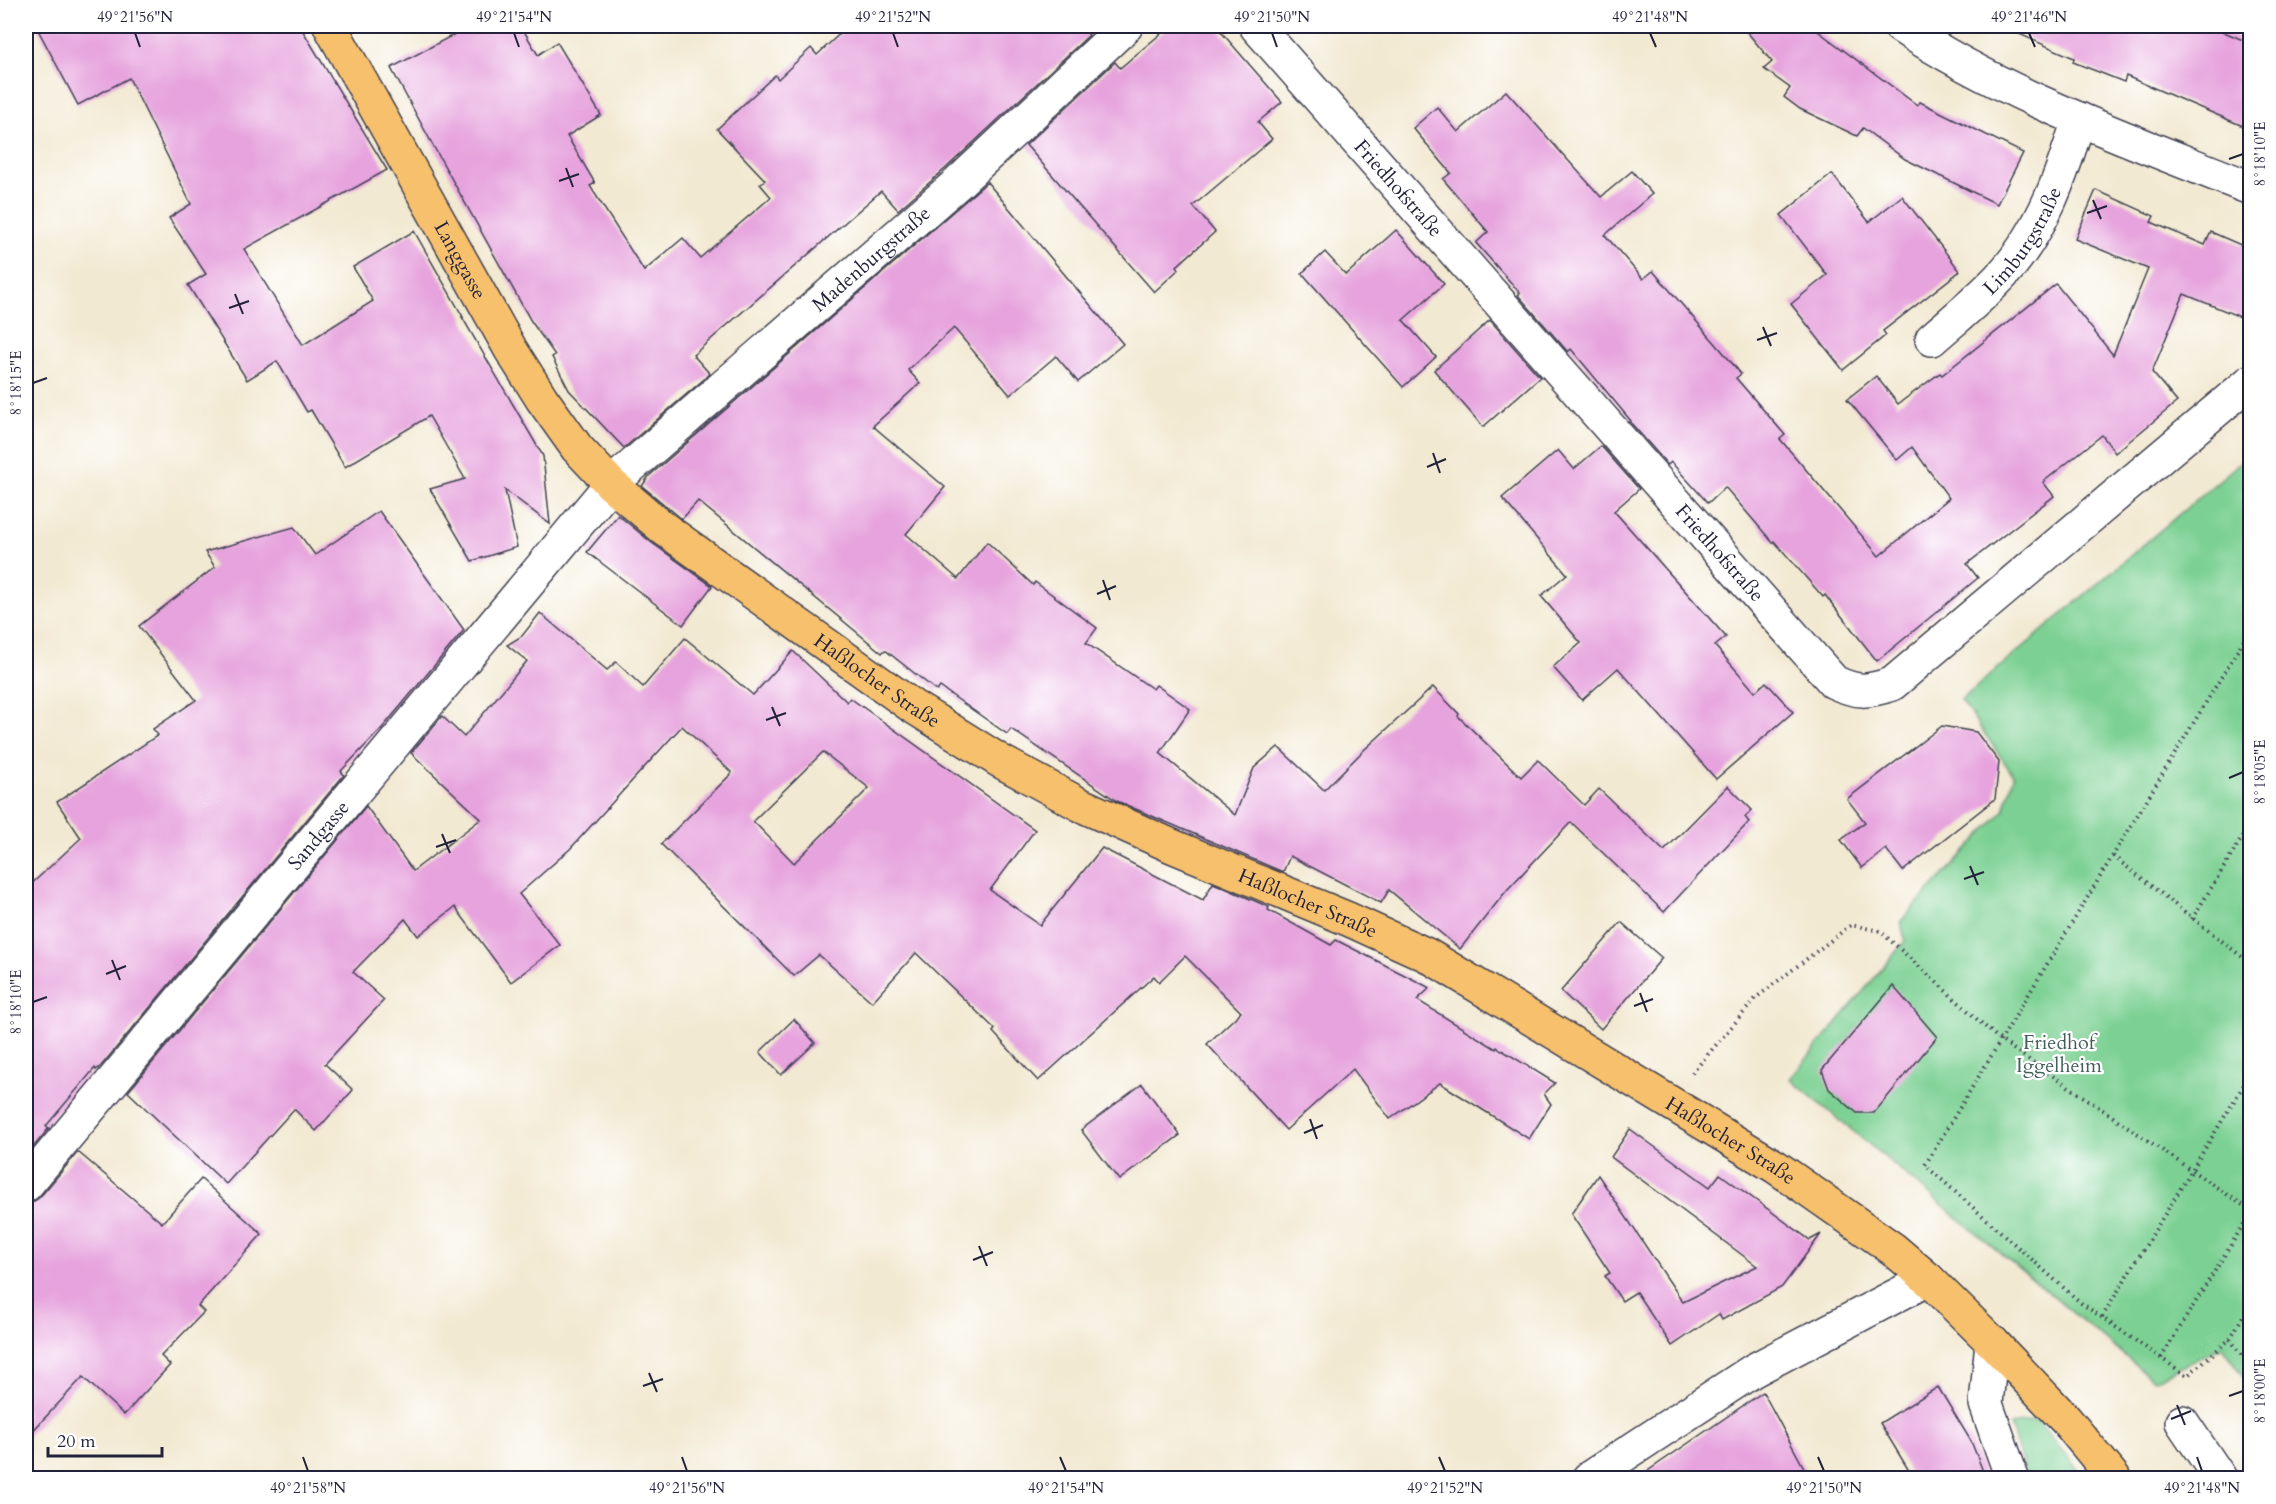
<svg xmlns="http://www.w3.org/2000/svg" width="2276" height="1504" viewBox="0 0 2276 1504" font-family="Cardo,serif">
<rect width="100%" height="100%" fill="#fff"/>
<filter id="ink" filterUnits="userSpaceOnUse"><feTurbulence type="fractalNoise" baseFrequency=".0167" numOctaves="2"/><feDisplacementMap in="SourceGraphic" scale="12" xChannelSelector="R" yChannelSelector="G"/><feConvolveMatrix kernelMatrix="1 2 1 2 8 2 1 2 1" color-interpolation-filters="sRGB"/></filter>
<filter id="wash" filterUnits="userSpaceOnUse"><feTurbulence type="fractalNoise" baseFrequency=".008" numOctaves="4" result="noise"/><feDisplacementMap in="SourceGraphic" scale="24" xChannelSelector="R" yChannelSelector="G"/><feGaussianBlur stdDeviation="1.35" result="paint"/><feColorMatrix in="noise" values="0 0 0 0 0 0 0 0 0 0 0 0 0 0 0 0 0 1.4 0 .05"/><feComposite in="paint" operator="in"/></filter>
<g filter="url(#wash)">
<rect width="100%" height="100%" fill="#f2e9d2"/>
<g fill="#7cd093" stroke="#4f7967" stroke-width="1.5">
<path d="M 2250,454 L 2250,1386 L 2222,1347 L 2154,1380 L 1790,1079 L 1905,941 L 1901,921 L 2004,810 L 2014,776 L 1961,700 Z"/>
<path d="M 2037,1420 L 2085,1478 L 2027,1478 L 2010,1425 Z"/>
</g>
<g id="blocks">
<g fill="#e6a3dd" fill-rule="evenodd">
<path d="M 36,26 L 300,26 L 387,170 L 244,249 L 303,345 L 373,301 L 353,267 L 414,231 L 463,317 L 462,317 L 543,456 L 550,524 L 505,490 L 517,547 L 472,561 L 430,489 L 465,479 L 429,416 L 345,467 L 311,410 L 307,412 L 277,361 L 247,380 L 188,285 L 206,274 L 169,218 L 191,204 L 129,78 L 78,105 Z"/>
<path d="M 470,26 L 521,26 L 538,55 L 557,42 L 601,115 L 567,136 L 595,183 L 590,186 L 644,271 L 683,238 L 700,258 L 771,197 L 760,184 L 765,180 L 717,129 L 775,75 L 778,79 L 811,48 L 817,55 L 848,26 L 1080,26 L 1089,35 L 945,169 L 898,210 L 881,191 L 693,355 L 710,374 L 624,448 L 569,390 L 552,357 L 555,355 L 531,321 L 435,149 L 391,68 Z"/>
<path d="M 1170,26 L 1216,26 L 1282,102 L 1258,122 L 1272,139 L 1193,206 L 1215,232 L 1177,266 L 1179,269 L 1154,292 L 1026,145 L 1115,62 L 1120,68 Z"/>
<path d="M 1742,26 L 1811,26 L 1917,105 L 1920,102 L 2023,153 L 1997,204 L 1905,159 L 1863,128 L 1857,136 L 1800,109 L 1784,97 L 1790,88 L 1764,69 L 1772,62 Z"/>
<path d="M 2001,26 L 2210,26 L 2250,43 L 2250,129 L 2126,76 L 2124,82 L 2073,62 L 2074,58 Z"/>
<path d="M 1506,91 L 1601,197 L 1632,171 L 1652,194 L 1605,235 L 1643,279 L 1653,271 L 1722,351 L 1741,374 L 1736,378 L 1785,435 L 1780,439 L 1879,556 L 1949,498 L 1912,447 L 1897,460 L 1847,399 L 1876,376 L 1898,404 L 1940,373 L 1942,375 L 2056,284 L 2113,355 L 2148,269 L 2075,239 L 2096,190 L 2154,216 L 2151,222 L 2205,245 L 2211,232 L 2250,249 L 2250,321 L 2184,294 L 2152,372 L 2177,402 L 2115,453 L 2102,435 L 2043,482 L 2054,496 L 1967,564 L 1978,578 L 1877,661 L 1825,595 L 1823,597 L 1774,541 L 1773,543 L 1725,487 L 1708,503 L 1671,462 L 1668,465 L 1630,422 L 1631,421 L 1571,349 L 1568,352 L 1518,295 L 1520,293 L 1476,243 L 1488,232 L 1443,179 L 1451,173 L 1413,128 L 1437,107 L 1458,132 Z"/>
<path d="M 1832,174 L 1869,222 L 1902,196 L 1960,271 L 1883,331 L 1886,335 L 1843,370 L 1791,304 L 1827,275 L 1781,215 Z"/>
<path d="M 987,182 L 1123,344 L 1078,382 L 1056,356 L 1010,395 L 954,328 L 908,370 L 920,383 L 873,426 L 945,487 L 906,534 L 958,579 L 987,542 L 1033,585 L 1035,582 L 1097,628 L 1086,643 L 1153,689 L 1156,685 L 1190,709 L 1160,753 L 1235,815 L 1254,768 L 1278,747 L 1324,790 L 1364,750 L 1433,687 L 1459,714 L 1458,716 L 1521,777 L 1538,760 L 1584,805 L 1599,789 L 1664,851 L 1728,786 L 1752,810 L 1745,817 L 1749,822 L 1664,912 L 1571,822 L 1507,890 L 1460,949 L 1389,890 L 1381,903 L 1290,856 L 1283,872 L 1117,801 L 1011,729 L 1007,734 L 940,687 L 937,691 L 885,650 L 882,653 L 698,501 L 682,519 L 642,486 L 649,476 Z"/>
<path d="M 1396,230 L 1444,284 L 1403,320 L 1436,357 L 1403,387 L 1302,273 L 1325,252 L 1346,275 Z"/>
<path d="M 1490,320 L 1540,377 L 1483,427 L 1434,370 Z"/>
<path d="M 1601,446 L 1639,489 L 1614,511 L 1726,637 L 1715,646 L 1755,692 L 1766,682 L 1793,712 L 1716,779 L 1618,668 L 1582,700 L 1553,667 L 1581,643 L 1541,596 L 1567,574 L 1502,498 L 1558,450 L 1574,469 Z"/>
<path d="M 379,511 L 464,630 L 383,727 L 341,771 L 344,775 L 101,1066 L 96,1070 L 95,1068 L 46,1126 L 49,1128 L 26,1156 L 26,889 L 81,838 L 57,802 L 158,735 L 153,729 L 196,700 L 139,626 L 215,567 L 205,552 L 294,527 L 315,555 Z"/>
<path d="M 618,515 L 652,543 L 712,586 L 683,625 L 587,552 Z"/>
<path d="M 540,613 L 607,670 L 616,662 L 643,687 L 685,638 L 753,695 L 793,651 L 847,702 L 850,698 L 1035,830 L 990,890 L 1040,925 L 1102,848 L 1203,900 L 1213,883 L 1269,907 L 1268,910 L 1331,945 L 1336,940 L 1430,988 L 1417,1000 L 1496,1049 L 1497,1047 L 1555,1083 L 1544,1094 L 1551,1104 L 1529,1139 L 1440,1083 L 1390,1119 L 1353,1069 L 1286,1130 L 1207,1044 L 1241,1012 L 1185,956 L 1159,982 L 1154,976 L 1038,1081 L 993,1032 L 995,1029 L 916,953 L 872,1002 L 819,955 L 794,976 L 661,844 L 732,773 L 682,726 L 570,849 L 519,894 L 560,945 L 511,982 L 455,907 L 418,936 L 405,919 L 353,972 L 384,1000 L 325,1064 L 353,1090 L 316,1131 L 294,1109 L 226,1184 L 128,1092 L 366,806 L 413,871 L 481,819 L 411,753 L 442,716 L 464,737 L 527,661 L 507,645 L 522,636 ZM 823,752 L 869,788 L 794,863 L 753,821 Z"/>
<path d="M 1942,726 L 1976,732 L 1999,762 L 1995,799 L 1903,871 L 1886,849 L 1862,868 L 1841,840 L 1865,822 L 1847,799 Z"/>
<path d="M 1621,922 L 1662,958 L 1601,1029 L 1561,991 Z"/>
<path d="M 1893,986 L 1937,1037 L 1874,1113 L 1857,1113 L 1829,1089 L 1822,1070 Z"/>
<path d="M 794,1019 L 815,1043 L 781,1075 L 760,1052 Z"/>
<path d="M 1142,1084 L 1180,1135 L 1119,1180 L 1081,1130 Z"/>
<path d="M 1630,1129 L 1710,1187 L 1720,1174 L 1810,1240 L 1821,1234 L 1782,1287 L 1722,1320 L 1719,1314 L 1672,1346 L 1636,1292 L 1622,1301 L 1605,1276 L 1610,1273 L 1571,1214 L 1598,1175 L 1683,1302 L 1757,1266 L 1611,1157 Z"/>
<path d="M 78,1152 L 162,1223 L 201,1179 L 262,1234 L 198,1306 L 204,1312 L 161,1356 L 170,1365 L 124,1415 L 83,1377 L 26,1438 L 26,1203 L 33,1202 L 40,1197 Z"/>
<path d="M 1938,1387 L 1971,1441 L 1986,1479 L 1914,1479 L 1880,1423 Z"/>
<path d="M 1763,1392 L 1810,1479 L 1636,1479 Z"/>
</g>
</g>
</g>
<g filter="url(#ink)">
<use href="#blocks" fill-opacity="0" stroke="#414052" stroke-width="1.5"/>
<g fill="none" stroke-linecap="round" stroke-linejoin="round">
<defs>
<g id="minor">
<path id="s1" d="M 1256,26 L 1834,682 C 1858,693 1867,692 1892,684 L 2250,382"/>
<path d="M 1900,26 C 2007,97 2131,140 2250,188"/>
<path id="s2" d="M 1932,339 C 1956,318 1981,298 2003,274 C 2043,230 2062,174 2079,119"/>
<path id="s3" d="M 26,1185 L 611,484 L 958,183 L 1126,26"/>
<path d="M 1992,1342 L 1986,1404 L 2012,1478"/>
<path d="M 2182,1422 L 2220,1478"/>
<path d="M 1589,1478 L 1754,1370 L 1928,1279"/>
</g>
<g id="major">
<path id="s4" d="M 330,26 L 511,350 L 542,399 L 577,448 L 611,484 L 663,528 L 912,706 L 1000,761 L 1081,805 L 1172,846 L 1348,919 L 1427,955 L 1776,1167 L 1893,1249 L 1928,1279 L 1992,1342 L 2066,1420 L 2114,1478"/>
</g>
</defs>
<use href="#minor" stroke="#414052" stroke-width="36"/>
<use href="#major" stroke="#414052" stroke-width="36"/>
<g stroke="#414052" stroke-width="4" stroke-dasharray="1.5 4.5" stroke-linecap="butt">
<path d="M 2250,630 L 1925,1165 L 2081,1303 L 2187,1376 L 2230,1339 L 2250,1304"/>
<path d="M 2113,856 L 2250,963"/>
<path d="M 2192,919 L 2250,825"/>
<path d="M 1692,1073 L 1757,997 L 1851,925 L 1880,931 L 2000,1040 L 2250,1210"/>
<path d="M 2102,1317 L 2250,1075"/>
<path d="M 2230,1339 L 2250,1367"/>
<path d="M 2242,1356 L 2250,1349"/>
<path d="M 2161,1358 L 2250,1214"/>
</g>
<use href="#minor" stroke="#fff" stroke-width="33"/>
<use href="#major" stroke="#f7c06c" stroke-width="33"/>
</g>
</g>
<path fill="none" stroke="#22223b" stroke-width="2" d="M 135,33 L 140,47M 514,33 L 519,47M 893,33 L 898,47M 1272,33 L 1277,47M 1650,33 L 1656,47M 2029,33 L 2035,47M 2229,159 L 2243,154M 566,168 L 573,187M 559,181 L 579,174M 2093,200 L 2101,219M 2087,213 L 2107,206M 235,294 L 243,314M 229,308 L 249,301M 1763,327 L 1771,346M 1757,340 L 1777,333M 33,383 L 47,378M 1433,453 L 1440,473M 1427,467 L 1446,459M 1103,580 L 1110,600M 1097,594 L 1116,586M 772,707 L 780,726M 766,720 L 786,713M 2229,778 L 2243,772M 442,834 L 450,853M 436,847 L 456,840M 1970,866 L 1978,885M 1964,879 L 1984,872M 112,960 L 120,980M 106,974 L 126,966M 1640,993 L 1647,1012M 33,1002 L 47,997M 1634,1006 L 1653,999M 1310,1119 L 1317,1139M 1304,1133 L 1323,1125M 979,1246 L 987,1266M 973,1260 L 993,1252M 649,1373 L 657,1392M 643,1386 L 663,1379M 2229,1396 L 2243,1391M 2177,1405 L 2185,1425M 2171,1419 L 2191,1411M 303,1457 L 308,1471M 682,1457 L 687,1471M 1060,1457 L 1066,1471M 1439,1457 L 1445,1471M 1818,1457 L 1824,1471M 2197,1457 L 2202,1471"/>
<g text-anchor="middle" dominant-baseline="central" stroke-width="4.5" stroke-linejoin="round" paint-order="stroke">
<g font-size="20" fill="#22223b" stroke="#fff">
<text stroke="none"><textPath href="#s1" startOffset="216">Friedhofstraße</textPath></text>
<text stroke="none"><textPath href="#s2" startOffset="135">Limburgstraße</textPath></text>
<text stroke="none"><textPath href="#s3" startOffset="1257">Madenburgstraße</textPath></text>
<text stroke="none"><textPath href="#s4" startOffset="268">Langgasse</textPath></text>
<text stroke="none"><textPath href="#s1" startOffset="702">Friedhofstraße</textPath></text>
<text stroke="none"><textPath href="#s4" startOffset="870">Haßlocher Straße</textPath></text>
<text stroke="none"><textPath href="#s3" startOffset="456">Sandgasse</textPath></text>
<text stroke="none"><textPath href="#s4" startOffset="1356">Haßlocher Straße</textPath></text>
<text stroke="none"><textPath href="#s4" startOffset="1842">Haßlocher Straße</textPath></text>
</g>
<g font-size="20" fill="#425f5a" stroke="#fff">
<text x="2059" y="1042">Friedhof<tspan x="2059" dy="23">Iggelheim</tspan></text>
</g>
</g>
<rect width="2276" height="1504" fill="none" stroke="#fff" stroke-width="66"/>
<path d="M48 1447v9h114v-9" fill="none" stroke="#22223b" stroke-width="3"/>
<text x="57" y="1447" font-size="18" fill="#22223b" stroke="#ffffff" stroke-width="4.5" paint-order="stroke">20 m</text>
<rect x="33" y="33" width="2210" height="1438" fill="none" stroke="#22223b" stroke-width="2"/>
<g font-size="15" text-anchor="middle" fill="#22223b">
<text x="135" y="22">49°21'56"N</text>
<text x="514" y="22">49°21'54"N</text>
<text x="893" y="22">49°21'52"N</text>
<text x="1272" y="22">49°21'50"N</text>
<text x="1650" y="22">49°21'48"N</text>
<text x="2029" y="22">49°21'46"N</text>
<text transform="translate(2260 154) rotate(-90)" y="5">8°18'10"E</text>
<text transform="translate(16 383) rotate(-90)" y="5">8°18'15"E</text>
<text transform="translate(2260 772) rotate(-90)" y="5">8°18'05"E</text>
<text transform="translate(16 1002) rotate(-90)" y="5">8°18'10"E</text>
<text transform="translate(2260 1391) rotate(-90)" y="5">8°18'00"E</text>
<text x="308" y="1493">49°21'58"N</text>
<text x="687" y="1493">49°21'56"N</text>
<text x="1066" y="1493">49°21'54"N</text>
<text x="1445" y="1493">49°21'52"N</text>
<text x="1824" y="1493">49°21'50"N</text>
<text x="2202" y="1493">49°21'48"N</text>
</g>
</svg>
